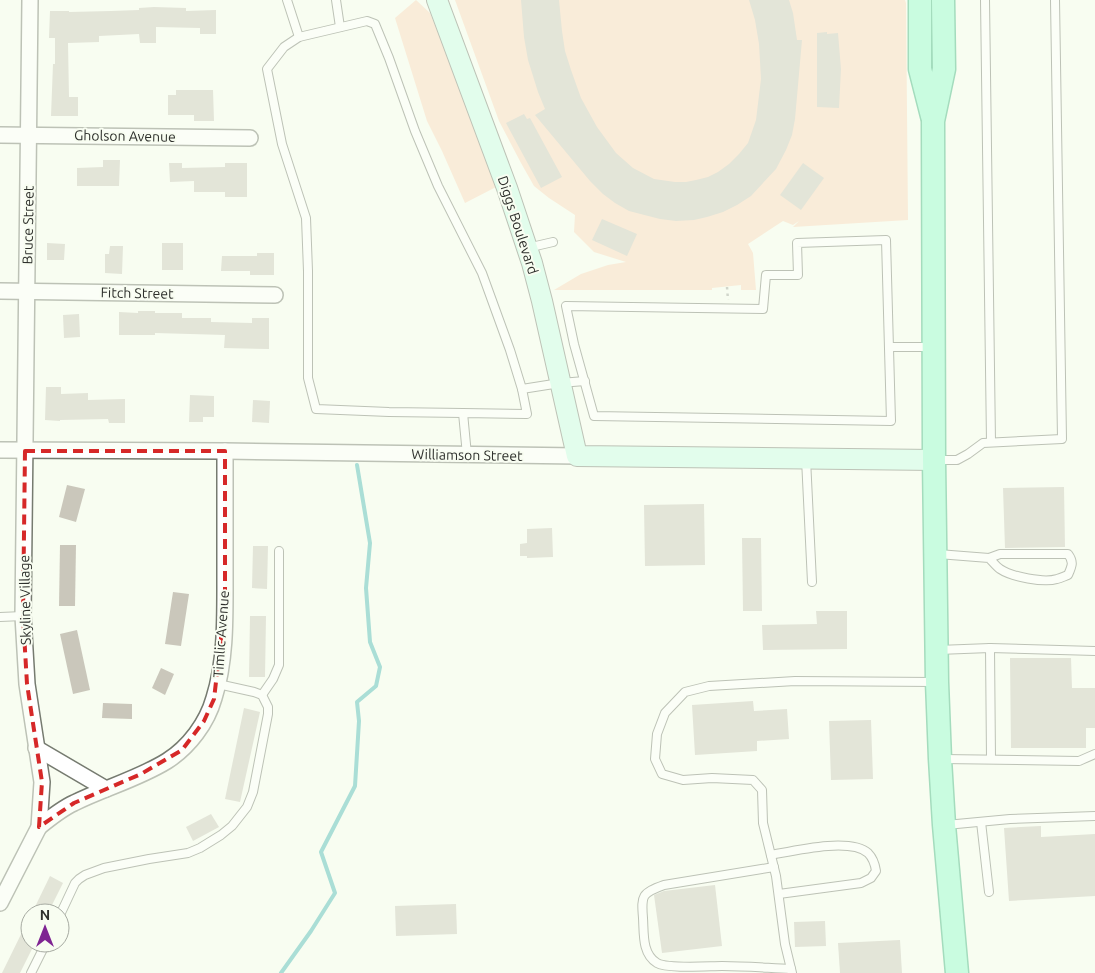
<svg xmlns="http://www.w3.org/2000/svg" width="1095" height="973" viewBox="0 0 1095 973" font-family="Ubuntu,sans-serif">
<rect width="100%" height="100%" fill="#f8fdf1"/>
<g fill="#fbd7bc">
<path d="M 416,0 L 430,13 L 458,82 L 498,186 L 465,203 L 442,151 L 427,121 L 395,18 Z"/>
<path d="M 455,0 L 905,0 L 906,3 L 908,220 L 793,227 L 799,221 L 793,225 L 783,221 L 748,244 L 753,253 L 756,290 L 741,290 L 741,285 L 712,288 L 712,290 L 554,290 L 581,274 L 608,265 L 626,262 L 594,252 L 574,232 L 575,215 L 549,198 L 534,186 L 521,163 L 499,121 Z"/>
</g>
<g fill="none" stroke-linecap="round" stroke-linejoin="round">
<path stroke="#4cb8b5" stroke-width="4" d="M 281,973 L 311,931 L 335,893 L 321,852 L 355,786 L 359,721 L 357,702 L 376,686 L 380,667 L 370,642 L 366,588 L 370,543 L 357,465"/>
</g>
<g fill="#cac7bb">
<path d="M 521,0 L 559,0 L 562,31 L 565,51 L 571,70 L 581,98 L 597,127 L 616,153 L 633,168 L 654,179 L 675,182 L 686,182 L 696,180 L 708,177 L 718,172 L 729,164 L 739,154 L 748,143 L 756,120 L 761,79 L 759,44 L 755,20 L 749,0 L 789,0 L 793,13 L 797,40 L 802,40 L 795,119 L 792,135 L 786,150 L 776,169 L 751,196 L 737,205 L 723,212 L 707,217 L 694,220 L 676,221 L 660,219 L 629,211 L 615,203 L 603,194 L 590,181 L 535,115 L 545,109 L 538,92 L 528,60 L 524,37 Z"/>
<path d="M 154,7 L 186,8 L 186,11 L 216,10 L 216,34 L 200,34 L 200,28 L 156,27 L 156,43 L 140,43 L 139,34 L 99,36 L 99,42 L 68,43 L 69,97 L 78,97 L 78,116 L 51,116 L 53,64 L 55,64 L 55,38 L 49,38 L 50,11 L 69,11 L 69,12 L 111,11 L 139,10 L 139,8 Z"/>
<path d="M 827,32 L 827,34 L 838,33 L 841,69 L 839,108 L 817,107 L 817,33 Z"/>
<path d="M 176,90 L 213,90 L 214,121 L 194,121 L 194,115 L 168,115 L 168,95 L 176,95 Z"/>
<path d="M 524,114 L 527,119 L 530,118 L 562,177 L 541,188 L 506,123 Z"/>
<path d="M 103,160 L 120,160 L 119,186 L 77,186 L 77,168 L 103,167 Z"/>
<path d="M 169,163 L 182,163 L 182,168 L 225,167 L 225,163 L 247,163 L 247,197 L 225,197 L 225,192 L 194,192 L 194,181 L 170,182 Z"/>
<path d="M 803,163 L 824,178 L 801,210 L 780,195 Z"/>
<path d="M 602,219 L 637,234 L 627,256 L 592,240 Z"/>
<path d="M 47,243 L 65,244 L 64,260 L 47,260 Z"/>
<rect x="162" y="243" width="21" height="27"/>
<path d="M 110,246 L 123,246 L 122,274 L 105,273 L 105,254 L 109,254 Z"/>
<path d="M 257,253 L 274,253 L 274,275 L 250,275 L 250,271 L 221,271 L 222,256 L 257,256 Z"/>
<path d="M 138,311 L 155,311 L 155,313 L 182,313 L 182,318 L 211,318 L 211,322 L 252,323 L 252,318 L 269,318 L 269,349 L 224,348 L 225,335 L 155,333 L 155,335 L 119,335 L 119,312 L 138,313 Z"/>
<path d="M 79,314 L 80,337 L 64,338 L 63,315 Z"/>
<path d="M 46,387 L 61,387 L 61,394 L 88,393 L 88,400 L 125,399 L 125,423 L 109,423 L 108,419 L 60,420 L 60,421 L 45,420 Z"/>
<path d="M 190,395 L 214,396 L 214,417 L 203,417 L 203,422 L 189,422 Z"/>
<path d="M 253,400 L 270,401 L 269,423 L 252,422 Z"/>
<path d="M 67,485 L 85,489 L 76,522 L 59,517 Z"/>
<path d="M 1064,487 L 1065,547 L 1005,548 L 1003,488 Z"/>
<path d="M 704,504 L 705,565 L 645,566 L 644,505 Z"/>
<path d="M 552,528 L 553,557 L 527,558 L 527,556 L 520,556 L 520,544 L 527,543 L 527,529 Z"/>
<path d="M 742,538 L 761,538 L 762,611 L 743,611 Z"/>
<path d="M 60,545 L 76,545 L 75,606 L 59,606 Z"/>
<path d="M 253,546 L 268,546 L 267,589 L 252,588 Z"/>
<path d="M 173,592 L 189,594 L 181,646 L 165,644 Z"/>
<path d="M 816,611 L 847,611 L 847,649 L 763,650 L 762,625 L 817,624 Z"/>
<path d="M 250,616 L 266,616 L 265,677 L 249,677 Z"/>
<path d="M 77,630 L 90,690 L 73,694 L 60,634 Z"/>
<path d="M 1010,658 L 1071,658 L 1072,688 L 1095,688 L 1095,728 L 1086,728 L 1086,748 L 1011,748 Z"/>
<path d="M 161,668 L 174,674 L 165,695 L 152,688 Z"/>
<path d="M 753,701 L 754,711 L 787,709 L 789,739 L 757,741 L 757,751 L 695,755 L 692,705 Z"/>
<path d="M 103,703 L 132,704 L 132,719 L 102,718 Z"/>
<path d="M 244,708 L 260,712 L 240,802 L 225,799 Z"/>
<path d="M 871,720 L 873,779 L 831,780 L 829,721 Z"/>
<path d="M 211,814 L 219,827 L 193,841 L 186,827 Z"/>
<path d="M 1041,826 L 1041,837 L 1095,834 L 1095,896 L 1009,901 L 1004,828 Z"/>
<path d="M 50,876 L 63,883 L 48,913 L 32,913 Z"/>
<path d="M 715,885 L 722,946 L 662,953 L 654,895 L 664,891 Z"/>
<path d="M 456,904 L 457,934 L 396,936 L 395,906 Z"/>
<path d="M 30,916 L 30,943 L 35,943 L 20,973 L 2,973 Z"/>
<path d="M 825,921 L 826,946 L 795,947 L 794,922 Z"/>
<path d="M 900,940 L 902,973 L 840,973 L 838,943 Z"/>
</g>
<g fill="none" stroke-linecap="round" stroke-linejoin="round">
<defs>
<g id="lane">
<path d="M 287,0 L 299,37"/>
<path d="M 336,0 L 340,27"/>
<path d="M 985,0 L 991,442"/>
<path d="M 886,240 L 891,421 L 594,416 L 574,344 L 566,306 L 763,309 L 766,275 L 798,275 L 797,243 Z"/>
<path d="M 527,248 L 553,242"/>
<path d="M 889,347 L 932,347"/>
<path d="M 522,389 L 560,383 L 585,381"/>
<path d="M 463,413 L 527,414 L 522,389 L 510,350 L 482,273 L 438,186 L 415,131 L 389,58 L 375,24 L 367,21 L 299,37 L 284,47 L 267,69 L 282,144 L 306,218 L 308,271 L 308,378 L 316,409 L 389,412 L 463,413 L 467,455"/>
<path d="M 806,459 L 812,582"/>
<path d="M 936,460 L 957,460 L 968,454 L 983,443 L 1062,439 L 1055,0"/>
<path d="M 938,554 L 989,558 C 993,562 996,566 1000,569 C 1012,577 1044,583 1057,579 C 1061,578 1065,576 1068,575 C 1072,566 1074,562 1068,554 L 1000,554 L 989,558"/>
<path d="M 0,617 L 23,616"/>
<path d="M 990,648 L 1095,651"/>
<path d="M 938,650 L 990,648 L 991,759"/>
<path d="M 262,695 L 273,679 L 279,665 L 279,551"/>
<path d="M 942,759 L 1079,761 L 1095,754"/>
<path d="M 981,822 L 989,892"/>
<path d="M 946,825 L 1010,819 L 1095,816"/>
<path d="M 771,855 C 793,851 850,837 868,853 C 873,858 875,864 876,871 L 871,878 L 861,883 L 779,894"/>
<path d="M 774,867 L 664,885 C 642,893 641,895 643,918 C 644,934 642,954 657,963 C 667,969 709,966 722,966 C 745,966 768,968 791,969"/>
<path d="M 60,915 L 75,883 L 79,879 L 85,875 L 104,868 L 149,859 L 188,853 L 200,848 L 221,835 L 232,826 L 247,807 L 253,792 L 268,714 L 268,707 L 262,695 L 254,692 L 218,684"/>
<path d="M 31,973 L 46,943"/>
<path d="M 792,973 L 785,944 L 776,876 L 763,823 L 762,790 L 753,780 L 712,778 L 683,780 L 662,774 L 655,759 L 657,734 L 665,713 L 685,692 L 709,686 L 795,681 L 935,682"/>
</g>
<g id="street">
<path d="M 0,135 L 250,138"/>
<path d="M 0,291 L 275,295"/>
<path d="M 0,450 L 225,451 L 577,456"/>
<path d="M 36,748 L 106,789"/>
<path d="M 39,827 C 50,818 61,809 74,803 C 104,788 138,779 167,761 C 189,747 207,723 214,698 C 226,660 225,617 225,577 C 225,535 225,493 225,451"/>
<path d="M 0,903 L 39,827 L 42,782 L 27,684 L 23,616 L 30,0"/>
</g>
<path id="secondary" d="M 437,0 L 507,188 L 532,263 L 542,301 L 577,456 L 934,460"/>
<g id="primary">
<path d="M 920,0 L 920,69 L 932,116"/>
<path d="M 943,0 L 944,69 L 933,121 L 934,460 L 937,682 L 940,759 L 944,825 L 957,973"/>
</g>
</defs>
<use href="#lane" stroke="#767b70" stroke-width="10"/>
<use href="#street" stroke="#767b70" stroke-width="18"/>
<use href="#secondary" stroke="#767b70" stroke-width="22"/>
<use href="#primary" stroke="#3eb37f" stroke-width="25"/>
<path stroke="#a3a69e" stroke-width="2.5" stroke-dasharray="2.5 4" stroke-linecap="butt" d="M 727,287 L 728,300"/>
<use href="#lane" stroke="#fff" stroke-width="8"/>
<use href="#street" stroke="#fff" stroke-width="15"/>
<use href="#secondary" stroke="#c8fde6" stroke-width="20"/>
<use href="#primary" stroke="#91fbcd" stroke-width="22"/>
</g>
<path d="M0 0H1095V973H0ZM 25,451 L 225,451 L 225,604 L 214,699 L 204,721 L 182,750 L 141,774 L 74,803 L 39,827 L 42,782 L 27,684 L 23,616 Z" fill="#f8fdf1" fill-opacity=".55" fill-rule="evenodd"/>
<path fill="none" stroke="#d62828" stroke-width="4" stroke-dasharray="10 6" stroke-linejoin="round" d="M 25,451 L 225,451 L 225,604 L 214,699 L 204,721 L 182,750 L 141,774 L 74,803 L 39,827 L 42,782 L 27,684 L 23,616 Z"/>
<g text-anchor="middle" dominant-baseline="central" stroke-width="4" stroke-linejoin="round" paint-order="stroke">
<g font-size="14" fill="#2e302c" stroke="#f8fdf1">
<text transform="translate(125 136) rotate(1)">Gholson Avenue</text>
<text transform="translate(28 225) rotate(-89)">Bruce Street</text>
<text transform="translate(518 225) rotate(72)">Diggs Boulevard</text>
<text transform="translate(137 293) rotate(1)">Fitch Street</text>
<text transform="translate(467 455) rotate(1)">Williamson Street</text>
<text transform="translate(25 600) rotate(-91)">Skyline Village</text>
<text transform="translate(221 634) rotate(-86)">Timlic Avenue</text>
</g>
</g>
<g transform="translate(45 928)"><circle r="24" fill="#f8fdf1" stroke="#a7aba2"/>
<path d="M0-4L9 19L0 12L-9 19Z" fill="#7f2492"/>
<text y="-8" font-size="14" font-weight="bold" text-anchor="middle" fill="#2e302c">N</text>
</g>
</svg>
